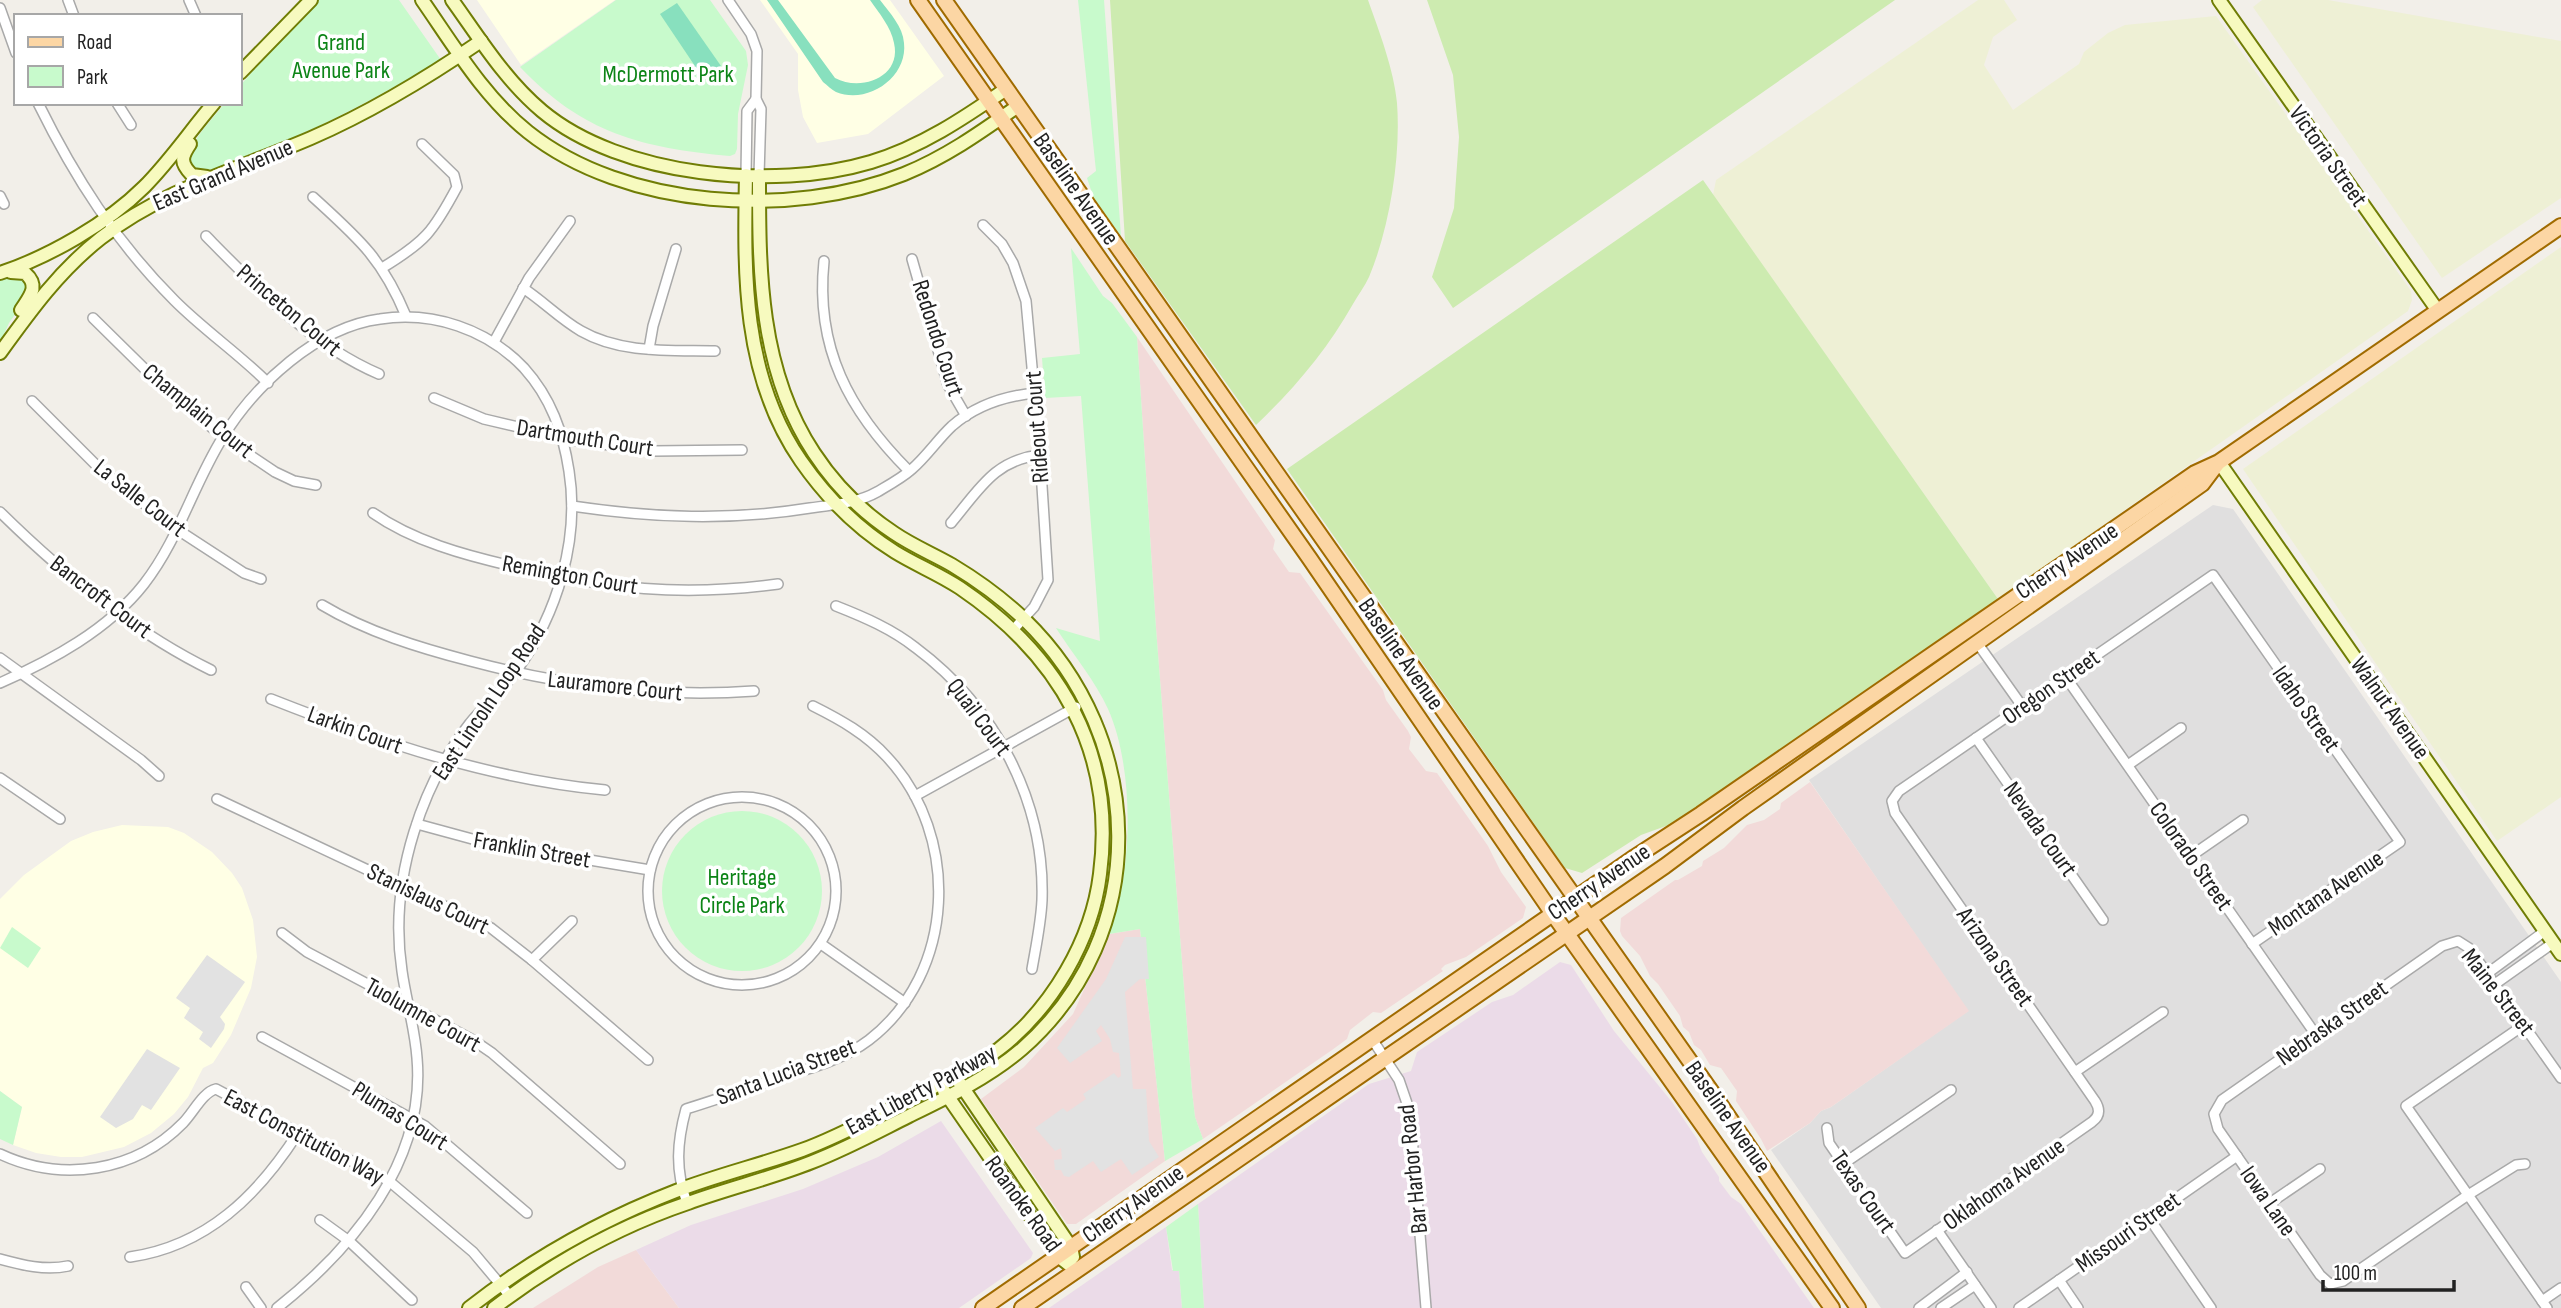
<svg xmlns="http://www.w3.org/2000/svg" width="2561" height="1308" viewBox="0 0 2561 1308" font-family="'Sofia Sans Condensed',sans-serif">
<rect width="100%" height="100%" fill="#f2efe9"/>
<path fill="#e0dfdf" d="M 2213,505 L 2233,509 L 2561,982 L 2561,1308 L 1881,1308 L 1771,1150 L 1810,1123 L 1821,1111 L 1831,1107 L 1968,1011 L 1809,780 Z"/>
<g fill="#f2dad9">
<path d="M 1137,337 L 1275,540 L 1273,549 L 1289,572 L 1300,573 L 1383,690 L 1386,700 L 1408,731 L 1411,737 L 1409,749 L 1426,771 L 1437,773 L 1488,846 L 1501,872 L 1526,907 L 1523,918 L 1466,957 L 1445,965 L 1441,969 L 1443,971 L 1381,1013 L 1373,1012 L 1350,1030 L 1347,1039 L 1332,1050 L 1203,1139 L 1195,1117 L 1192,1091 L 1156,628 Z"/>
<path d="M 1810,782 L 1969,1011 L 1831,1107 L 1821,1111 L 1810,1123 L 1767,1151 L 1761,1139 L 1736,1101 L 1737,1091 L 1721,1068 L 1710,1065 L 1701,1050 L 1694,1045 L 1689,1032 L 1683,1027 L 1680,1016 L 1658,984 L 1650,976 L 1640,956 L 1622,936 L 1620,931 L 1621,918 L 1675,880 L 1678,880 L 1702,866 L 1703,861 L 1724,848 L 1747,825 L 1764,820 L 1780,809 L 1781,803 Z"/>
<path d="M 1140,929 L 1165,1161 L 1076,1224 L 1067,1224 L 981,1099 L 1024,1067 L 1073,1014 L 1109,934 Z"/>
<path d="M 636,1250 L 679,1308 L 533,1308 L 598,1267 Z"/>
</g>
<g fill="#ebdbe8">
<path d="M 1560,962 L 1571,965 L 1614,1031 L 1672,1102 L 1697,1139 L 1702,1152 L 1719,1177 L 1719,1181 L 1731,1197 L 1741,1204 L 1814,1308 L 1204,1308 L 1198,1204 L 1369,1084 L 1411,1071 L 1417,1052 L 1492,1002 L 1513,995 Z"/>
<path d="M 941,1121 L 1033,1253 L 1031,1258 L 959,1308 L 679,1308 L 636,1250 L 691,1225 L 803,1189 L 878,1157 Z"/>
<path d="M 1166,1227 L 1172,1270 L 1179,1270 L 1182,1308 L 1049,1308 Z"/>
</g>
<g fill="#ffffe5">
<path d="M 477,0 L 615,0 L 521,65 Z"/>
<path d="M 760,0 L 890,0 L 944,76 L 868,134 L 817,143 L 803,117 L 798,90 L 798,54 Z"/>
<path d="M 122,825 L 168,827 L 184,833 L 212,852 L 232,873 L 242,888 L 253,920 L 257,957 L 251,988 L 231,1035 L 213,1063 L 203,1068 L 188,1097 L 174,1114 L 151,1133 L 124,1147 L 82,1157 L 61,1157 L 36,1153 L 13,1145 L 22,1107 L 0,1091 L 0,899 L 24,875 L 71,841 L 93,832 Z"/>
</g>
<g fill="#eef0d5">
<path d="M 1978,0 L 2004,0 L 2017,20 L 1993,37 L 1984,65 L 2013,110 L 2079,64 L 2084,52 L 2108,33 L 2125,25 L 2216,16 L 2411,291 L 2412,300 L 2408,311 L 1998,599 L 1713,195 L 1716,180 Z"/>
<path d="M 2262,0 L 2328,0 L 2561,41 L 2561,198 L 2442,278 L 2253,7 Z"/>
<path d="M 2561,247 L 2561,797 L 2497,841 L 2243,469 Z"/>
</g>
<g fill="#cdebb0">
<path d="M 1110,0 L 1368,0 C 1379,31 1394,70 1397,103 C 1401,156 1390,227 1369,277 C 1365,286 1358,295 1353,304 C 1327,350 1294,389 1256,425 L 1125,241 Z"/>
<path d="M 1427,0 L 1895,0 L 1453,308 L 1432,277 L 1454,208 L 1459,137 L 1453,75 Z"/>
<path d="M 1703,180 L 1998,599 L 1677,822 L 1641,835 L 1582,873 L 1565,868 L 1287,469 Z"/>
</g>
<g fill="#c8facc">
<path d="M 319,0 L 399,0 L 441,60 C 380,96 319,129 252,155 C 234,162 215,173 195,170 L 188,160 C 192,138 211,121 225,103 L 240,103 L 240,86 L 284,34 Z"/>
<path d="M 616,0 L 710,0 L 746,51 L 748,65 L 738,114 L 737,149 L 735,154 L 730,156 C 641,148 583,133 520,67 Z"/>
<path d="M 1078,0 L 1104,0 L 1121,236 L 1094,199 L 1087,178 L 1096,171 Z"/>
<path d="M 1071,248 L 1103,296 L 1112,303 L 1137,337 L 1156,628 L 1192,1091 L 1195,1117 L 1203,1139 L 1165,1161 L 1140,929 L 1109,934 C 1133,874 1135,769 1108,709 C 1096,682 1072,653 1056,628 L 1100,641 L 1081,396 L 1045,398 L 1042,358 L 1080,354 Z"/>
<path d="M 13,275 L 26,281 L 28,296 L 9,323 L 0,343 L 0,279 Z"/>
<circle cx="742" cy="891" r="80"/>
<path d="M 12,927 L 41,948 L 28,968 L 0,948 Z"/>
<path d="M 0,1091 L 22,1107 L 13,1145 L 0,1139 Z"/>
<path d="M 1198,1204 L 1204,1308 L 1182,1308 L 1179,1271 L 1173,1271 L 1166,1227 Z"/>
</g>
<g fill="#88e0be">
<path d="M 767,0 L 778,0 L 835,78 C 861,92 902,77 894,43 C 891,27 879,13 870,0 L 880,0 C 890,13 903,27 904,43 C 908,77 868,105 836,92 C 832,90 827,85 823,82 Z"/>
<path d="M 677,3 L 721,66 L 703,78 L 660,14 Z"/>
</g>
<g fill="#e2e2e2">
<path d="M 1125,937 L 1146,937 L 1149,979 L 1140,979 L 1125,992 L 1133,1089 L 1146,1089 L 1149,1141 L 1159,1157 L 1132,1175 L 1121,1159 L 1101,1172 L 1093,1161 L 1069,1177 L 1064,1176 L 1061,1170 L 1055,1170 L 1054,1160 L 1062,1159 L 1061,1148 L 1055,1151 L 1035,1128 L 1063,1108 L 1067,1112 L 1086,1099 L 1083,1094 L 1114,1073 L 1118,1078 L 1121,1076 L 1119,1053 L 1113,1052 L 1110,1039 L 1101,1025 L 1096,1031 L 1102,1041 L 1070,1063 L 1057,1048 L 1106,979 Z"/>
<path d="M 207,955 L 245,982 L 220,1017 L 225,1024 L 224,1029 L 211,1048 L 199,1039 L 203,1032 L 184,1018 L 190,1008 L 176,998 Z"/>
<path d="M 147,1049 L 180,1068 L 151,1110 L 142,1105 L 133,1119 L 116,1128 L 100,1117 Z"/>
</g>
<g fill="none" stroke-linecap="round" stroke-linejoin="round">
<defs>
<g id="street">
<path d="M 68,0 L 74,16"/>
<path d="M 189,0 L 196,16"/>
<path d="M 728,0 L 751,34 L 757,51 L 756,99 L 761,109 L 759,175"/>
<path d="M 0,8 L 16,53"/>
<path d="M 38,103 C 75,178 116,242 175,301 C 204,330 239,354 268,383"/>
<path d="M 117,103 L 131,125"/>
<path d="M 746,175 L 747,111 L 756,99"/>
<path d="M 0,196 L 4,204"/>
<path d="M 313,197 C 358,238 382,258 406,316"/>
<path d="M 983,225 L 1002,244 L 1013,263 L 1026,301 L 1040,455 L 1048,580 L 1034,607 L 1013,630"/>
<path d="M 206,236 C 257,288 311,345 379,374"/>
<path d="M 912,259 L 948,385 L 966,416"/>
<path d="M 824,261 C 815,348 849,411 909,471"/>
<path d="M 382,268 C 425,242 433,232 457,187 L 454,175 L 422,144"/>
<path d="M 523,288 C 543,301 560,319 581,331 C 621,354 671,350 715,351"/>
<path d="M 93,318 L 159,383 L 223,437 L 275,472 L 294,481 L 316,485"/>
<path d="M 494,342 L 529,278 L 570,221"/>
<path d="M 649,349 L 653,326 L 676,249"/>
<path d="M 434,398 L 484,419 L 573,440 L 653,451 L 742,450"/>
<path d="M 32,401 L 102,471 L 178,530 L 244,573 L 261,579"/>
<path d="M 572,506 C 653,518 730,521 810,508 C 832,505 858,503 877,492 C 889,485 902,478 912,469 C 927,456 938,439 952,426 C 975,406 1005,396 1035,393"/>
<path d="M 0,512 C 62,573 133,632 211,670"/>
<path d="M 373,513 C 413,541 464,555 512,566 C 607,589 681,597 778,584"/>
<path d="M 951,523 C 979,490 994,460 1040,455"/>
<path d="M 322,605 C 367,632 420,648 470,661 C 564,686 657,698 754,691"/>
<path d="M 836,606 C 864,617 892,629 916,648 C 995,707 1045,801 1042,900 C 1041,923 1036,946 1032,969"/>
<path d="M 1978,644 L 2022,706"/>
<path d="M 0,658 L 141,760 L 159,776"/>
<path d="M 2065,676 L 2316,1035"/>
<path d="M 0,683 C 52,660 108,630 144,584 C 179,539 193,485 223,437 C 255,385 317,327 380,319 C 433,311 487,329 524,368 C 551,398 563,432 569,471 C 580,540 557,614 517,670 C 503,689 485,705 470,723 C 445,755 426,793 414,832 C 400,877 395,925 402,971 C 406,1000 415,1029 417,1058 C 426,1161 353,1248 277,1308"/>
<path d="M 271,699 C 380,742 489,779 605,790"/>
<path d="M 1976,738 L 2103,920"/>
<path d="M 2128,765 L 2181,728"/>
<path d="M 0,778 L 60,819"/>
<path d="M 915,796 L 1076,707"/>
<circle cx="742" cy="891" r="94"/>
<path d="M 217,799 L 491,928 L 532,960 L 648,1060"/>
<path d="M 417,824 L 487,843 L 650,870"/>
<path d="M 2191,856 L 2243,820"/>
<path d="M 282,933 L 307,952 L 473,1040 L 492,1053 L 620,1164"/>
<path d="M 821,944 L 905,1003"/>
<path d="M 532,960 L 572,921"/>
<path d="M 2488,973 L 2545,931"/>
<path d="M 2495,984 L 2553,943"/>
<path d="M 2524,1025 L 2406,1106 L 2547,1308"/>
<path d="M 262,1037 L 425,1126 L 527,1213"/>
<path d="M 1372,1039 L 1399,1080 L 1410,1112 L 1426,1308"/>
<path d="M 2075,1072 L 2163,1012"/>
<path d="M 1827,1128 L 1829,1143 L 1905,1253 L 2092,1122 C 2100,1116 2100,1109 2095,1101 L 1895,813 L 1892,801 L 1899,791 L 2213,575 L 2400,842 L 2252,944"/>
<path d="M 0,1154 C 62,1183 135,1172 183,1123 C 193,1113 203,1092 216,1089 L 389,1181 L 473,1252 L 510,1296"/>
<path d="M 1843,1164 L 1951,1090"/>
<path d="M 2525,1164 L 2516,1165 L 2468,1195 L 2343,1281 L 2330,1284 L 2320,1275 L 2218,1129 L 2214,1114 L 2222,1100 L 2442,946 L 2458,941 L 2469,948 L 2561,1078"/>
<path d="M 687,1203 C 675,1170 677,1142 686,1109 C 718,1099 750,1088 782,1077 C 812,1068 844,1059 869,1040 C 956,973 961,836 887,757 C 866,734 841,720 813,706"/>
<path d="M 2270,1203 L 2320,1169"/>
<path d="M 2149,1218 L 2211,1308"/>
<path d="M 320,1220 L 349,1241 L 412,1300"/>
<path d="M 1937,1230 L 1991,1308"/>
<path d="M 130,1257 C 207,1246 258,1195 298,1133"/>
<path d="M 0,1259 C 22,1265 45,1271 68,1266"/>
<path d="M 2059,1280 L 2078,1308"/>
<path d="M 246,1287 L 261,1308"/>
<path d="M 2542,1301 L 2561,1288"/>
<path d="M 1919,1308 L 1967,1272"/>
<path d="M 1941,1308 L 1975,1285"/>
<path d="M 2019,1308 L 2237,1156"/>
</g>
<g id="secondary">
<path d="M 422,0 C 454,46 484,97 528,132 C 625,209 792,219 904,174 C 946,157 981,132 1018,106"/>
<path d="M 452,0 C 480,39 505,80 542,111 C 621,177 774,191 871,162 C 921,147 964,118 1006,89"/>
<path d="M 2219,0 L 2438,311"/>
<path d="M 240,73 L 311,0"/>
<path d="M 190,144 C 181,157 180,163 192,175 L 207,177"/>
<path d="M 11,272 L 25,273 C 40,286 30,296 21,310"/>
<path d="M 0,273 C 49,257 108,223 144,187 C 170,161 190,131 214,103"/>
<path d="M 0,353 C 31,310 60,270 101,238 C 164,189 239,169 311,138 C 371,112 427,78 481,41"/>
<path d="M 2219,462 L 2561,954"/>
<path d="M 959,1082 L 1071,1247 L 1073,1257"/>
<path d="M 944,1091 L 1058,1256 L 1076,1270"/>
<path d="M 469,1308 C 533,1258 601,1220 676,1191 C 717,1175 760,1165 802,1150 C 838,1137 872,1118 906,1101 C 937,1085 971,1070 999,1049 C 1052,1008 1092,940 1100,874 C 1116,752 1060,656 960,588 C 939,574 916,565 895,552 C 858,529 826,497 801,461 C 742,376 744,273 746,175"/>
<path d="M 494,1308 C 553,1263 617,1227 688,1203 C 729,1188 772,1178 812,1162 C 846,1149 877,1132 909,1116 C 948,1097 988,1078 1022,1049 C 1153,934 1147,738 1024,619 C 1003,599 977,580 952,565 C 933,554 913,546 894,533 C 862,512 835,485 814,453 C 759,370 759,271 759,175"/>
</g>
<g id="primary">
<path d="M 918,0 L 1310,559 L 1553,914 L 1832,1308"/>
<path d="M 944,0 L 1713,1094 L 1858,1308"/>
<path d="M 983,1308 L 1635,857 L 1701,814 L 2195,473 L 2219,462 L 2561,226"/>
<path d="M 1022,1308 L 1665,866 L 1743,808 L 2202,484 L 2217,464"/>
</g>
</defs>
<use href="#street" stroke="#a9a9a9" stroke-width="12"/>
<use href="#secondary" stroke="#707d05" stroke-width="16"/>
<use href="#primary" stroke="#a06b00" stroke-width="18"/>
<use href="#street" stroke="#fff" stroke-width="9"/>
<use href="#secondary" stroke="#f7fabf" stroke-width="12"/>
<use href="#primary" stroke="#fcd6a4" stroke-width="14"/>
</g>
<g text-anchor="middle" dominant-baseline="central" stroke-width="7" stroke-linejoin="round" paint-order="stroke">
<g font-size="24" fill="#0c8416" stroke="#fff">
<text x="341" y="42">Grand<tspan x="341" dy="28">Avenue Park</tspan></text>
<text x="668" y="74">McDermott Park</text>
<text x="742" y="877">Heritage<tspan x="742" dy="28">Circle Park</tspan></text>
</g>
<g font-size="24" fill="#222" stroke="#fff">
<text transform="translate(2328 156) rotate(55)">Victoria Street</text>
<text transform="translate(223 175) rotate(-23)">East Grand Avenue</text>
<text transform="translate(1076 189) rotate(55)">Baseline Avenue</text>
<text transform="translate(289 310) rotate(40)">Princeton Court</text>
<text transform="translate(938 338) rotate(72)">Redondo Court</text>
<text transform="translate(198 411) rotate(39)">Champlain Court</text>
<text transform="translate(1037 427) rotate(-94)">Rideout Court</text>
<text transform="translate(585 438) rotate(9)">Dartmouth Court</text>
<text transform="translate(140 498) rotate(38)">La Salle Court</text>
<text transform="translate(2067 561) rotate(-34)">Cherry Avenue</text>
<text transform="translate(570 575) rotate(10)">Remington Court</text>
<text transform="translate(101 597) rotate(37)">Bancroft Court</text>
<text transform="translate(1401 654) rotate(55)">Baseline Avenue</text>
<text transform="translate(615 686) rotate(6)">Lauramore Court</text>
<text transform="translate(2051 687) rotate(-35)">Oregon Street</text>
<text transform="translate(489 702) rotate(-56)">East Lincoln Loop Road</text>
<text transform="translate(2390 708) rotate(55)">Walnut Avenue</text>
<text transform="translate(2306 709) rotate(55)">Idaho Street</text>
<text transform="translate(979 717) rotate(53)">Quail Court</text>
<text transform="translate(355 730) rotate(20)">Larkin Court</text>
<text transform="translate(2040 829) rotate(55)">Nevada Court</text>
<text transform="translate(532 850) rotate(10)">Franklin Street</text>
<text transform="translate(2191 856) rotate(55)">Colorado Street</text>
<text transform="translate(1599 882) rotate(-34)">Cherry Avenue</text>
<text transform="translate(2326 893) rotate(-34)">Montana Avenue</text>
<text transform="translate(428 899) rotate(26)">Stanislaus Court</text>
<text transform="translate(1995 957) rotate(55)">Arizona Street</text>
<text transform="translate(2498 992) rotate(52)">Maine Street</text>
<text transform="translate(423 1015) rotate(29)">Tuolumne Court</text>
<text transform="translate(2332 1023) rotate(-35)">Nebraska Street</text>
<text transform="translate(786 1072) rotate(-21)">Santa Lucia Street</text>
<text transform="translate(921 1090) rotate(-28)">East Liberty Parkway</text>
<text transform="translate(400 1116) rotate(32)">Plumas Court</text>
<text transform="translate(1728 1117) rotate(55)">Baseline Avenue</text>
<text transform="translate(304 1137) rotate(28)">East Constitution Way</text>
<text transform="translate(1413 1169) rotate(-96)">Bar Harbor Road</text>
<text transform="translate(2004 1184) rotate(-35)">Oklahoma Avenue</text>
<text transform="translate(1863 1192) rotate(55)">Texas Court</text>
<text transform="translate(2268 1201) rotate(55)">Iowa Lane</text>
<text transform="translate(1023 1204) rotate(54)">Roanoke Road</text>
<text transform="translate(1133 1204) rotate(-35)">Cherry Avenue</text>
<text transform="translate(2128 1232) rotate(-35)">Missouri Street</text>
</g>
</g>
<rect x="14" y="14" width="228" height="91" fill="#ffffff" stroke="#a7a7a7" stroke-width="2"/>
<rect x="28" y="37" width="35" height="10" fill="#fcd6a4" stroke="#a7a7a7" stroke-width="2"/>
<text x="77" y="49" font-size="21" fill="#222222">Road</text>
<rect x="28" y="66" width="35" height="21" fill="#c8facc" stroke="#a7a7a7" stroke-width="2"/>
<text x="77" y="84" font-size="21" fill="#222222">Park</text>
<path d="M2323 1280v10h131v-10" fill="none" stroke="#222222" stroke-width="3.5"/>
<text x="2334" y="1280" font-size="21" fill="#222222" stroke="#ffffff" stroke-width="5" paint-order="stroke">100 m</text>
</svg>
